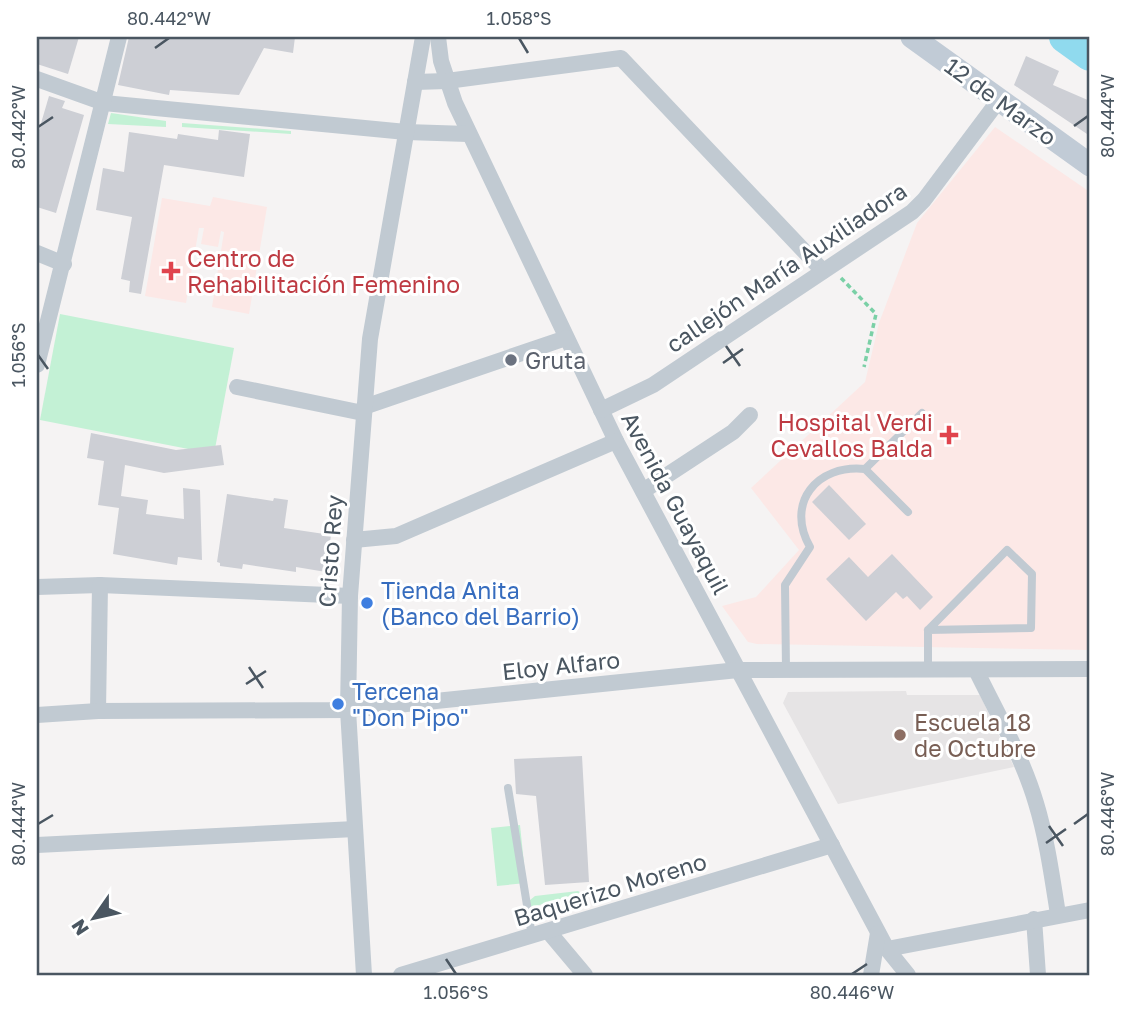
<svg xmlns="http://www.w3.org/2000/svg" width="1127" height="1012" viewBox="0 0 1127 1012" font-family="'Golos Text',sans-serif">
<rect width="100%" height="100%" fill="#f5f3f3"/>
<path fill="#e6e4e5" d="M 906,691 L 907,695 L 980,695 L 1014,767 L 838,804 L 783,703 L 788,692 Z"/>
<g fill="#fce8e6">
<path d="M 995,127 L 1090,192 L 1090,650 L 757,644 L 748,642 L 722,606 L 756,597 L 799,550 L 751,488 L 865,382 L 879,323 L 917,223 Z"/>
<path d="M 213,197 L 267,207 L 249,314 L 212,307 L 224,232 L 221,231 L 218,247 L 201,244 L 204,228 L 199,228 L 186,303 L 145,296 L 162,198 L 210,206 Z"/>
</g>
<g fill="#c3f1d5">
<path d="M 111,113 L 166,121 L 166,127 L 108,124 Z"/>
<path d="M 182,123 L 291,131 L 291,134 L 182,127 Z"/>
<path d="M 60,314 L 234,348 L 214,454 L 40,420 Z"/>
<path d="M 520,825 L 526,883 L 497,886 L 491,828 Z"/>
<path d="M 578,891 L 581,893 L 529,908 L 529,901 L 535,896 Z"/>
</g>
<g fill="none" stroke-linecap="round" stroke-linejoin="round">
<path stroke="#90daee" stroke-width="32" d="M 1065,37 L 1090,55"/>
</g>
<g fill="#cdcfd5">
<path d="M 37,37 L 79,37 L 68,74 L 37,64 Z"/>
<path d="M 129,37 L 295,37 L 293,53 L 264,48 L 239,95 L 170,90 L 169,95 L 118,85 Z"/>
<path d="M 1026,56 L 1059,71 L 1053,85 L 1090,101 L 1090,136 L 1014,85 Z"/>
<path d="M 49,96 L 65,101 L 62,108 L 84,115 L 56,213 L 37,207 L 37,137 Z"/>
<path d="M 219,130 L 250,134 L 244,177 L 164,165 L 141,294 L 129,292 L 130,281 L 121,279 L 132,217 L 96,210 L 103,168 L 124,172 L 129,132 L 177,139 L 178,134 L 218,140 Z"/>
<path d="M 91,433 L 176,450 L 221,445 L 224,465 L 164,473 L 125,465 L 121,496 L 148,500 L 146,514 L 184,519 L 183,488 L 200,490 L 202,560 L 178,557 L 177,565 L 113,554 L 119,508 L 98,505 L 104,461 L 87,458 Z"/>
<path d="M 829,485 L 866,524 L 849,540 L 812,502 Z"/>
<path d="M 227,494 L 273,501 L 274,498 L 288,500 L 284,528 L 331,535 L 326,572 L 296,567 L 296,572 L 243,564 L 242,569 L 220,566 L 220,563 L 217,562 Z"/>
<path d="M 892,554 L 933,597 L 920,610 L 907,596 L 903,599 L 896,592 L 866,621 L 826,579 L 849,557 L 868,577 Z"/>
<path d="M 582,756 L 589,882 L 545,885 L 536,796 L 516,794 L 514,759 Z"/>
</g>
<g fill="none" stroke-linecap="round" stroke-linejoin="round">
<path stroke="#7ad0a6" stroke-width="3.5" stroke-dasharray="5 3.5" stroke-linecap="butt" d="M 841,278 L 876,314 L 864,367"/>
<g stroke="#c1cad2" stroke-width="8">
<path d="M 865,469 L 922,413"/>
<path d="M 928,630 L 1007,550 L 1032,574 L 1031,628 L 928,630 L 928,670"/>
<path d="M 786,670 L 785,585 L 810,547 C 785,503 817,464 865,469 L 908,512"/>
<path d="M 508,788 L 532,936"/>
</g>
<g stroke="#c1cad2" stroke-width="16">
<path d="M 438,37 L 441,61 L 455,103 L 616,441 L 878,932 L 887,949 L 908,975"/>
<path d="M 37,79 L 104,103 L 406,132 L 468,134"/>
<path d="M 415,82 L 447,81 L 621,58 L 823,271"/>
<path d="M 37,253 L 64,264"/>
<path d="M 37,365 L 119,37"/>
<path d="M 237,387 L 363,413"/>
<path d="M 364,407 L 566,338"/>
<path d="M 601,410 L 653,385 L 912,212 L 924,200 L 999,100"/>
<path d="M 643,491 L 733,432 L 750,415"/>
<path d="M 354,540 L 396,536 L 616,441"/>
<path d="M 37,587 L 100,585 L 350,596"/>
<path d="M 976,670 C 997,713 1022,756 1036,803 C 1047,839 1052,877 1058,914"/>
<path d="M 98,711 L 100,585"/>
<path d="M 37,715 L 98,711 L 348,710 L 738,670 L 1090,669"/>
<path d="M 37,845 L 355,829"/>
<path d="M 1034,919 L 1038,975"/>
<path d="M 548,931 L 585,975"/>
<path d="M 887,949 L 1090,910"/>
<path d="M 364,975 L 348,710 L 350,596 L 370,339 L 423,37"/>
<path d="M 401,975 L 832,845"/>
<path d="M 871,975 L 878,933"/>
</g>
<path stroke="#c1cbd6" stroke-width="23" d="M 912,37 L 1090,165"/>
</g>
<path fill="none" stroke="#4a5661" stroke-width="2.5" d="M 519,38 L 528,53M 155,48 L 169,38M 1074,126 L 1088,116M 38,127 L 53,117M 726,346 L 740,366M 38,355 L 48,369M 723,363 L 743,349M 249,667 L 263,688M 246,684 L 266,671M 38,824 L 53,815M 1074,824 L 1088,814M 1049,826 L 1063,846M 1046,843 L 1066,829M 446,959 L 456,974M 852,974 L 867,964"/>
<g fill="#e0444e" stroke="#fff" stroke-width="2.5">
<path d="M167.5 260.5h7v7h7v7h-7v7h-7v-7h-7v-7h7z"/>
<path d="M945.5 424.5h7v7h7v7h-7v7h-7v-7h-7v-7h7z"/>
</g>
<circle fill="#6b7280" stroke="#fff" stroke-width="2.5" cx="511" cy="360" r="7"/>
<g fill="#3f7fe0" stroke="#fff" stroke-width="2.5">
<circle cx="367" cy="603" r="7"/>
<circle cx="338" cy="704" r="7"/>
</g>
<circle fill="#8d6e63" stroke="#fff" stroke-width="2.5" cx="900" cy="735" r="7"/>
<g text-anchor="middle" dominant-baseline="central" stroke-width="6" stroke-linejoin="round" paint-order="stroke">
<g font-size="23" fill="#4a5661" stroke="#fff">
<text transform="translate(1001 101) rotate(36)">12 de Marzo</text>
<text transform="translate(786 267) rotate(-34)">callejón María Auxiliadora</text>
<text transform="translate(676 503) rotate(62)">Avenida Guayaquil</text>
<text transform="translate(330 551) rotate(-86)">Cristo Rey</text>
<text transform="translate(561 665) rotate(-6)">Eloy Alfaro</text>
<text transform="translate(610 889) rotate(-17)">Baquerizo Moreno</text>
</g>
<g font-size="23" fill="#be3a42" stroke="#fff" text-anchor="start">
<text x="187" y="258">Centro de<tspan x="187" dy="26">Rehabilitación Femenino</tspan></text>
<text x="933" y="422" text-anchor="end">Hospital Verdi<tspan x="933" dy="26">Cevallos Balda</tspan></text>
</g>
<g font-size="23" fill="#5b616d" stroke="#fff" text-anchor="start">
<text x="525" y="360">Gruta</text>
</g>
<g font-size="23" fill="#366cbe" stroke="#fff" text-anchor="start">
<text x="381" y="590">Tienda Anita<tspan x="381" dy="26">(Banco del Barrio)</tspan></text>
<text x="352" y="691">Tercena<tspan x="352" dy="26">"Don Pipo"</tspan></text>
</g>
<g font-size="23" fill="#785e54" stroke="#fff" text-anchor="start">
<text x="914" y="722">Escuela 18<tspan x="914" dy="26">de Octubre</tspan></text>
</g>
</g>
<rect width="1127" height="1012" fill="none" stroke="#ffffff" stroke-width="77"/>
<g transform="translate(94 918) rotate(236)" stroke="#ffffff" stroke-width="5" paint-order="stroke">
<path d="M0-5L12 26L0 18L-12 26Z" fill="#4a5661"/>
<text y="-10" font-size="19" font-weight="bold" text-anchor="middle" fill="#4a5661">N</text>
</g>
<rect x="38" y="38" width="1050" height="936" fill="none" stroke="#4a5661" stroke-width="2.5"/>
<g font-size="18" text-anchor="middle" fill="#4a5661">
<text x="169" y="25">80.442°W</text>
<text x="519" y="25">1.058°S</text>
<text transform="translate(1108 116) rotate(-90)" y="6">80.444°W</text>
<text transform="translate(19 127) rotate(-90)" y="6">80.442°W</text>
<text transform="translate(19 355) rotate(-90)" y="6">1.056°S</text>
<text transform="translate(1108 814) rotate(-90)" y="6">80.446°W</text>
<text transform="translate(19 824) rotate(-90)" y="6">80.444°W</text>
<text x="456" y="999">1.056°S</text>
<text x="852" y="999">80.446°W</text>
</g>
</svg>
